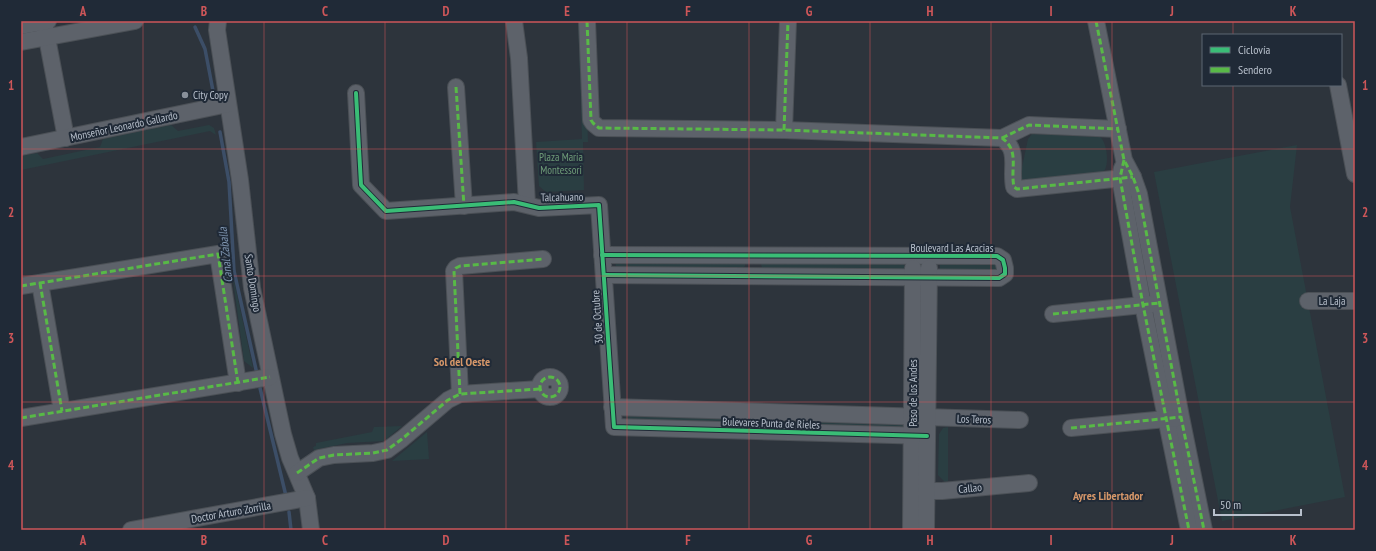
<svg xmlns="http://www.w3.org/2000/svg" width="1376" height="551" viewBox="0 0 1376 551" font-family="'PT Sans Narrow',sans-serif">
<rect width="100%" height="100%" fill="#2d343c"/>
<g fill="#2a3e42">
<path d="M 578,21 L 584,21 L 588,142 L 583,142 L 584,190 L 546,192 L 539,186 L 536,142 L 582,139 Z"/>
<path d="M 171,125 L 178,131 L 209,125 L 214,128 L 216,135 L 210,131 L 21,170 L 21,156 L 37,153 L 43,159 L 100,147 L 103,139 Z"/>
<path d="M 1032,134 L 1100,137 C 1107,142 1110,166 1103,172 L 1024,180 L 1021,179 L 1021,172 L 1028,139 Z"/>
<path d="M 1297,145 L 1290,207 L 1345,497 L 1222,521 L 1154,172 Z"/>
<path d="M 615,261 L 745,262 L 745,266 L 743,268 L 616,267 Z"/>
<path d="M 902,262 L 905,267 L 903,270 L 762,269 L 761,263 Z"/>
<path d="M 940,263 L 996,263 L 999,272 L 940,270 Z"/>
<path d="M 232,272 L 253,368 L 244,361 Z"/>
<path d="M 626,413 L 753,419 L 750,425 L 626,420 L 625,416 Z"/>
<path d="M 767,420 L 902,423 L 904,428 L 767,424 Z"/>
<path d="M 402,426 L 384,441 L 347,443 L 314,450 L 313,447 L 316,446 L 316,443 L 372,432 L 374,427 Z"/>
<path d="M 948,427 L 948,481 L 945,482 L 938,475 L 939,434 L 943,428 Z"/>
<path d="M 427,432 L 429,459 L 392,461 Z"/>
</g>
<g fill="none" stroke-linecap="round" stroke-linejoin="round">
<g stroke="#3c4e67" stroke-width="3.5">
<path d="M 195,27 L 205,49 L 214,96"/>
<path d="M 220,132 L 229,182 L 234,271 L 257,374"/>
<path d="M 260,388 L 286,496"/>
<path d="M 289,512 L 291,530"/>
</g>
<defs>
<g id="minor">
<path d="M 218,21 L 217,30 L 240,180 L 252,288 L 283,434 L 290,458 L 307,498 L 311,530"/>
<path d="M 514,21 L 519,58 L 527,204"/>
<path d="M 587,21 L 591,120 L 593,123 L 599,128 L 784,130 L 1002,138 C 1020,151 1010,168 1014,187 L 1017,189 L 1133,177"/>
<path d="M 1096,21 L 1124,160 L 1133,177 L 1139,194 L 1181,417 L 1204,530"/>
<path d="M 44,22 L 66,138"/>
<path d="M 21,26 L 48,21"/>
<path d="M 21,42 L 135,21"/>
<path d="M 1338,85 L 1355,174"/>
<path d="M 456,87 L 464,206"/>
<path d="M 356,93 L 361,185 L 386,211 L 514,202 L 539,208 L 599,205 L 614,427 L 927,436"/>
<path d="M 784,130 L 788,21"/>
<path d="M 1002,138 L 1029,125 L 1118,129"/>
<path d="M 21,147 L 228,104"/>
<path d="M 1122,168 L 1120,178 L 1143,305 L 1189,530"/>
<path d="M 602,255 L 997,256 L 1003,260 L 1005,268 L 1005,274 L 999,278 L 604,275"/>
<path d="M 40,283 L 62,411"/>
<path d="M 21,286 L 218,254 L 238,383"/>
<path d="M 1308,301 L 1355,301"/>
<path d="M 1053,314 L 1153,304"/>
<circle cx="550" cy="387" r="10"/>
<path d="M 460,394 L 454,271 L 456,268 L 460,266 L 543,259"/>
<path d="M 612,407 L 1020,420"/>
<path d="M 21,418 L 270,377"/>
<path d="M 1071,428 L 1177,418"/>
<path d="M 297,473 L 319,458 L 334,455 L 373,453 L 387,450 L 402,439 L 448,400 L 460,394 L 540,389"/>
<path d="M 917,491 L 942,491 L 1029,483"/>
<path d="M 131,530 L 307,498"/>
<path d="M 911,530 L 913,268"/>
<path d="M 926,530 L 929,268"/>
</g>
</defs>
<use href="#minor" stroke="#4b5056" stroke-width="18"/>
<use href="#minor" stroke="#5d626a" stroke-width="16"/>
<g stroke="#58b947" stroke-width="3" stroke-dasharray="6 3" stroke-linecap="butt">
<path d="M 587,21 L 591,120 L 593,123 L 599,128 L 784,130 L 1002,138 C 1020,151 1010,168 1014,187 L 1017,189 L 1133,177"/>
<path d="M 1096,21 L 1124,160 L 1133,177 L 1139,194 L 1181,417 L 1204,530"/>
<path d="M 456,87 L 464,206"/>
<path d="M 784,130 L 788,21"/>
<path d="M 1002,138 L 1029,125 L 1118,129"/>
<path d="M 1124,160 L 1120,178 L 1143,305 L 1189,530"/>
<path d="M 40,283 L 62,411"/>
<path d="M 21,286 L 218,254 L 238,383"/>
<path d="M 1053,314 L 1159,303"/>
<circle cx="550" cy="387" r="10"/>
<path d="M 460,394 L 454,271 L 456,268 L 460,266 L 543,259"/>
<path d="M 21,418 L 270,377"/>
<path d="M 1071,428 L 1181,417"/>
<path d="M 297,473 L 319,458 L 334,455 L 373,453 L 387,450 L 402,439 L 448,400 L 460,394 L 540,389"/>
</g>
<defs>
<g id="cycleway">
<path d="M 356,93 L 361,185 L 386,211 L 514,202 L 539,208 L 599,205 L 614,427 L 927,436"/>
<path d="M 602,255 L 997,256 L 1003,260 L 1005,268 L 1005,274 L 999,278 L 604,275"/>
</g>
</defs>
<use href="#cycleway" stroke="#202a37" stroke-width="6"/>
<use href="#cycleway" stroke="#3abd76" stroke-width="4"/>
</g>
<path fill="none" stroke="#cd5659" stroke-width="1" stroke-opacity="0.55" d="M 143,21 L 143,530M 264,21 L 264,530M 385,21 L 385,530M 506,21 L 506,530M 627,21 L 627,530M 749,21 L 749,530M 870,21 L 870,530M 991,21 L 991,530M 1112,21 L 1112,530M 1233,21 L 1233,35M 1233,85 L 1233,530M 21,149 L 1355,149M 21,276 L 1355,276M 21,402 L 1355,402"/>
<circle fill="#878f9a" stroke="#202a37" stroke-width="1.5" cx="185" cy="95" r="4"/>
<g text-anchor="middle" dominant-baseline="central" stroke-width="4" stroke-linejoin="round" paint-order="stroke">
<g font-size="11" fill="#b8c0cc" stroke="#202a37" text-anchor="start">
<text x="193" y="95">City Copy</text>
</g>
<g font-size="11" fill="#b8c0cc" stroke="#202a37">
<text transform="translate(124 126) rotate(-12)">Monseñor Leonardo Gallardo</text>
<text transform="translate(562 197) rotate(-1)">Talcahuano</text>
<text x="952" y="248">Boulevard Las Acacias</text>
<text transform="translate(253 283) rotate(81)">Santo Domingo</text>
<text x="1332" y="301">La Laja</text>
<text transform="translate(597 317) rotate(-94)">30 de Octubre</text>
<text transform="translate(913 393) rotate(-90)">Paso de los Andes</text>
<text transform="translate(974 419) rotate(2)">Los Teros</text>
<text transform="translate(771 423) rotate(2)">Bulevares Punta de Rieles</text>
<text transform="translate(970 488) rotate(-6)">Callao</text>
<text transform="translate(231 512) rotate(-10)">Doctor Arturo Zorrilla</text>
</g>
<g font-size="11" fill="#6f9d79" stroke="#202a37">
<text x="561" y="157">Plaza Maria<tspan x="561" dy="13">Montessori</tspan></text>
</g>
<g font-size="12" font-style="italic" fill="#8097b2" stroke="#202a37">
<text transform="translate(225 255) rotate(-96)">Canal Zaballa</text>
</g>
<g font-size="12" font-weight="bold" fill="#d69769" stroke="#202a37">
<text x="462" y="361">Sol del Oeste</text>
<text x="1108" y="495">Ayres Libertador</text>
</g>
</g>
<rect width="1376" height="551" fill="none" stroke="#202a37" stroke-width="44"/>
<rect x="1202" y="34" width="140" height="52" fill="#202a37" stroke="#5d6673"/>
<rect x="1210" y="47" width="20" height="6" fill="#3abd76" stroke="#5d6673"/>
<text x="1238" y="54" font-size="12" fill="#b8c0cc">Ciclovía</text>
<rect x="1210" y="67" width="20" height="6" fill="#58b947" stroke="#5d6673"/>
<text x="1238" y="74" font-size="12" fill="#b8c0cc">Sendero</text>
<path d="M1214 509v6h87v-6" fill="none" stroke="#b8c0cc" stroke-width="2"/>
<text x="1220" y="509" font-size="12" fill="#b8c0cc" stroke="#202a37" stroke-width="3" paint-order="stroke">50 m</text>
<rect x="22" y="22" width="1332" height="507" fill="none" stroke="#cd5659" stroke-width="1.5"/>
<g font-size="13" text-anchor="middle" font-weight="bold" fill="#cd5659">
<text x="83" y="16">A</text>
<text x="204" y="16">B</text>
<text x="325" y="16">C</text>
<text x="446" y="16">D</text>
<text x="567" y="16">E</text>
<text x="688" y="16">F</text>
<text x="809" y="16">G</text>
<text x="930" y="16">H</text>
<text x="1051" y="16">I</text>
<text x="1172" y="16">J</text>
<text x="1293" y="16">K</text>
<text x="11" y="90">1</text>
<text x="1365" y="90">1</text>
<text x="11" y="217">2</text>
<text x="1365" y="217">2</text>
<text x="11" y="343">3</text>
<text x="1365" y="343">3</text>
<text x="11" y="470">4</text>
<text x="1365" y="470">4</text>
<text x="83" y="545">A</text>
<text x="204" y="545">B</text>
<text x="325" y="545">C</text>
<text x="446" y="545">D</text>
<text x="567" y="545">E</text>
<text x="688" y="545">F</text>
<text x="809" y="545">G</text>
<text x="930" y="545">H</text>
<text x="1051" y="545">I</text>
<text x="1172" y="545">J</text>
<text x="1293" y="545">K</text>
</g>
</svg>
